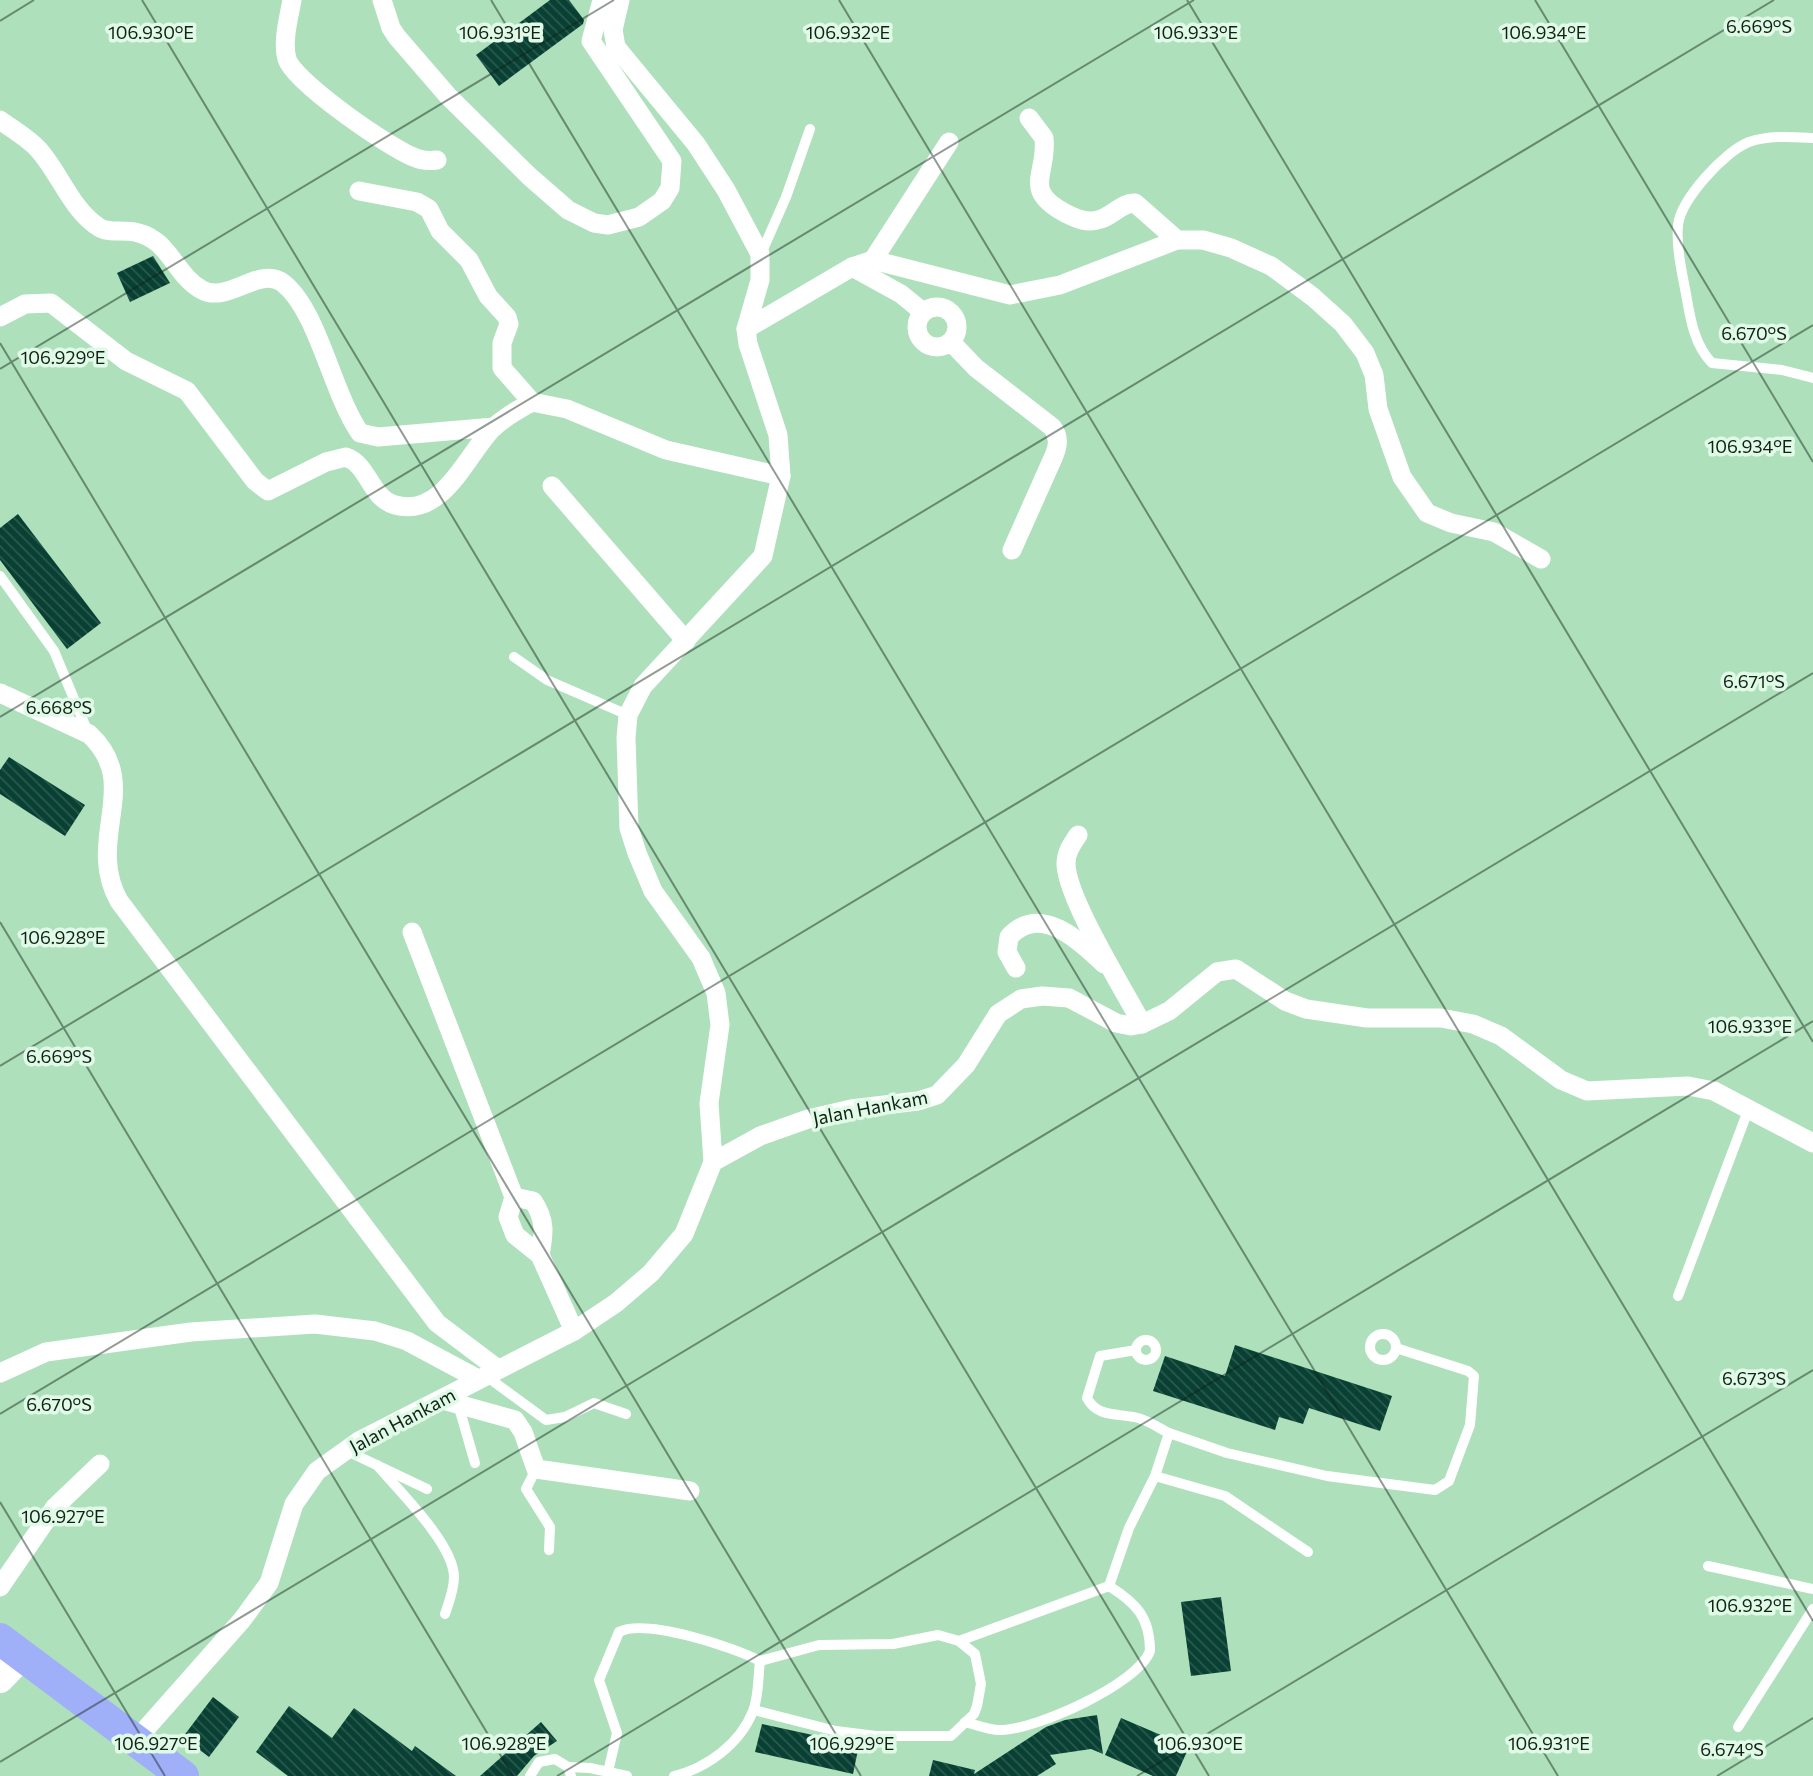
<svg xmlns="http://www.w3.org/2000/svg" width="1813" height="1776" viewBox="0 0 1813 1776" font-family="Commissioner,sans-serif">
<defs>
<pattern id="building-back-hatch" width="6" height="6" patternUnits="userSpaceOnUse" patternTransform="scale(1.75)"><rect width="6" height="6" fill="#084033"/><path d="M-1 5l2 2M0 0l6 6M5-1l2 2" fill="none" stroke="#2b594e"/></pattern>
</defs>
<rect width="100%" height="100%" fill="#aee0bb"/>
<g fill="url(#building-back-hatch)">
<path d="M 550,0 L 569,0 L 584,20 L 583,24 L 499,86 L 476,55 Z"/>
<path d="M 153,256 L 170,283 L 130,302 L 117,273 Z"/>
<path d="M 18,514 L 101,623 L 67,649 L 0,560 L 0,528 Z"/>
<path d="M 9,757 L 85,805 L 65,836 L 0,794 L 0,770 Z"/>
<path d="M 1235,1345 L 1392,1396 L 1380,1431 L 1309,1408 L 1303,1424 L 1279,1417 L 1275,1430 L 1153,1391 L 1165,1356 L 1225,1376 Z"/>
<path d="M 1221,1597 L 1231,1671 L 1191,1676 L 1181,1602 Z"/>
<path d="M 213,1697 L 239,1717 L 209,1757 L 183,1737 Z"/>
<path d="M 289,1706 L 332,1738 L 354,1708 L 412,1751 L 415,1746 L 456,1776 L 288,1776 L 256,1752 Z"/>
<path d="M 1097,1715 L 1103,1754 L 1091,1749 L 1050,1755 L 1056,1764 L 1037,1776 L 929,1776 L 933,1760 L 975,1770 L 974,1774 L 1046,1727 L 1065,1720 Z"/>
<path d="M 1121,1718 L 1189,1747 L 1176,1776 L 1153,1776 L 1105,1755 Z"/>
<path d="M 541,1722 L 557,1741 L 534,1756 L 517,1776 L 480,1776 Z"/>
<path d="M 762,1724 L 859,1745 L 853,1774 L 755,1752 Z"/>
</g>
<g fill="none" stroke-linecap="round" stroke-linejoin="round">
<g stroke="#fff" stroke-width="10">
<path d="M 1813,138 C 1793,137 1769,135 1749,142 C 1725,151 1681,199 1678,225 C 1676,248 1682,272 1686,294 C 1690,317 1694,345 1712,363 L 1782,370 L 1813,378"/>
<path d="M 761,254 L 786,197 L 810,129"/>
<path d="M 0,576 L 54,651 L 87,730"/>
<path d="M 514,657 L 547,680 L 628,715"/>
<path d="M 1678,1296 L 1749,1108"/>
<circle cx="1383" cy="1347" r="13"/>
<circle cx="1146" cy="1350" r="10"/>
<path d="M 1136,1350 L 1100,1356 L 1087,1398 C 1097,1418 1119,1413 1138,1418 C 1149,1421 1159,1428 1169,1433"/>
<path d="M 486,1376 L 546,1420 L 565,1417 L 594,1403 L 626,1414"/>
<path d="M 458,1404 L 475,1463"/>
<path d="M 345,1450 L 427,1489"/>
<path d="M 377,1465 C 398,1490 454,1544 454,1577 C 454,1590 449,1602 445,1614"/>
<path d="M 536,1469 L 526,1489 L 550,1527 L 549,1550"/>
<path d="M 1155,1476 L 1225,1496 L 1308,1552"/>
<path d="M 1708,1566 L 1813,1589"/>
<path d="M 959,1641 L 1109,1586 L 1129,1528 L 1155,1476 L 1169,1433 L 1227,1453 L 1327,1476 L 1435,1490 L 1449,1481 L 1470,1425 L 1474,1376 L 1468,1371 L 1396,1348"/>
<path d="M 754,1710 L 836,1731 L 876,1736 L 951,1736 L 974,1714 L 977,1706 L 981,1684 L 975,1654 L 959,1641 L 938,1635 L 893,1644 L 819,1645 L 760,1661"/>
<path d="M 965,1722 C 977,1725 990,1731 1002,1730 C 1037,1729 1138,1684 1150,1651 C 1150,1617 1136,1603 1109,1586"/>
<path d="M 1738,1727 L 1813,1609"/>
<path d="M 568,1767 L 590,1768 L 627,1776"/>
<path d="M 608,1772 L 617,1733 L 599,1680 L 619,1632 C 645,1618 734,1647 760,1661 C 758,1676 759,1696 753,1711 C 740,1744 707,1768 674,1776"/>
<path d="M 530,1776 L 539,1762 L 555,1759 L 568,1767 L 571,1776"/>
</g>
<g stroke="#fff" stroke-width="19">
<path d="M 292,0 C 289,17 282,42 287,59 C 294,82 392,150 416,158 C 423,161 430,161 437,160"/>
<path d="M 382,0 L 391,28 L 397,37 L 448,96 L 529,176 L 568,210 L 594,223 L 608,225 L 639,217 L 662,201 L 670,188 L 672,161 L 591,41 L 602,0"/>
<path d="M 620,0 L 613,30 L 616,47 L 696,144 L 726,190 L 760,254 L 760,280 L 746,329 L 748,344 L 778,435 L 781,476 L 763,556 L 643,686 L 628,715 L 626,738 L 629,828 L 637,853 L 653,891 L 701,958 L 716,993 L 720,1025 L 709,1103 L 713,1162"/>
<path d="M 1029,118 L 1044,138 C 1048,175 1021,189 1065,213 C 1077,219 1088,224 1101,219 C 1113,215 1123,202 1135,203 L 1177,240"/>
<path d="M 0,120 C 12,129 28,138 38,149 C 60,173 71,210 100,228 C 114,236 135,223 159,244 C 175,259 183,280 202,290 C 228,304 260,265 283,283 C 318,310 332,393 360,433 L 378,437 L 494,427"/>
<path d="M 359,191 L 417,202 L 429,209 L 440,231 L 469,260 L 488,296 L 507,317 L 509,324 L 502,343 L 502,368 L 532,402"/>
<path d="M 873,260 L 949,142"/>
<path d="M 852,267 L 901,294 L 923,312"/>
<circle cx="937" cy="327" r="20"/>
<path d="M 0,317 L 25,304 L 51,303 L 126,361 L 187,391 L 255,481 L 268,491 L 326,462 L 346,457 C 369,465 370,498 395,505 C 443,518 466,456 492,429 C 504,417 518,410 532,402 L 567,409 L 666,450 L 781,476"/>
<path d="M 746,329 L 852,267 L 873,260 L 1010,295 L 1060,285 L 1177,240 L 1203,240 L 1231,248 L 1271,266 L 1313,297 L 1343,324 L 1365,353 L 1374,375 L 1378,409 L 1402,477 L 1427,513 L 1451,523 L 1494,532 L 1541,559"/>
<path d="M 951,342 L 976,368 L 1052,427 C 1060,437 1058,447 1053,458 L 1012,550"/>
<path d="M 552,486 L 686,641"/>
<path d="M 0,693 L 89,734 C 144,785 84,838 119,901 L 437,1323 L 498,1369"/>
<path d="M 1078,835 C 1072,844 1066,852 1066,864 C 1067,899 1123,988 1142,1024"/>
<path d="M 412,932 L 514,1197 L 508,1217 L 515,1235 L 540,1255 L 574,1331"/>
<path d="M 1016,968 L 1007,952 L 1009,937 C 1040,903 1079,940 1104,964"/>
<path d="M 514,1197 L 533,1201 C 546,1220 544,1234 540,1255"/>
<path d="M 0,1373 L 46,1352 L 191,1332 L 315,1324 L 375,1331 L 407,1341 L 478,1379"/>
<path d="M 443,1400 L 515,1420 L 523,1432 L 536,1469 L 690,1491"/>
<path d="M 0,1587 L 55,1507 L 100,1464"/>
<path d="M 135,1741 L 242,1620 L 269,1583 L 294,1504 L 317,1471 L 359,1441 L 574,1331 L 616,1303 L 651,1273 L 684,1234 L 713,1162 L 760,1136 L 808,1119 L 851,1109 L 918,1101 L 937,1095 L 966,1065 L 998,1014 L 1021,999 L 1042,996 L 1069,998 L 1116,1023 L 1131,1026 L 1142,1024 L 1169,1011 L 1217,972 L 1236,969 L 1285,1001 L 1306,1009 L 1367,1018 L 1441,1018 L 1473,1024 L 1501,1036 L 1561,1080 L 1587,1091 L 1688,1086 L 1714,1091 L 1813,1143"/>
</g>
<path stroke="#fff" stroke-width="28" d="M 0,1679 L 23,1655"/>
<path stroke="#a0b0f8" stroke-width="32" d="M 0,1639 L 183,1776"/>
</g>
<path fill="none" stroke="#0f2215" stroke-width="2" stroke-opacity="0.45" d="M 142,0 L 1209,1776M 491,0 L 1558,1776M 839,0 L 1813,1621M 1187,0 L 1813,1042M 1535,0 L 1813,462M 0,21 L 34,0M 0,343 L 861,1776M 0,369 L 614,0M 0,717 L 1194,0M 0,922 L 513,1776M 0,1066 L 1774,0M 0,1414 L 1813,325M 0,1502 L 165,1776M 0,1762 L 1813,673M 557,1776 L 1813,1021M 1137,1776 L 1813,1370M 1717,1776 L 1813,1718"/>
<g text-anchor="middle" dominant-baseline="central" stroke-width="7" stroke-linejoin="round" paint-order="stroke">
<g font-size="19" fill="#0f2215" stroke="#e1fae7">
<text transform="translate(870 1107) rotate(-11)">Jalan Hankam</text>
<text transform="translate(402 1420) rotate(-28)">Jalan Hankam</text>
</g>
</g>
<g font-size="18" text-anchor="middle" fill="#0f2215" stroke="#e1fae7" stroke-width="7" stroke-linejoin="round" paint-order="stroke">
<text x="1759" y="33">6.669°S</text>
<text x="151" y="39">106.930°E</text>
<text x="500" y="39">106.931°E</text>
<text x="848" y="39">106.932°E</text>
<text x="1196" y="39">106.933°E</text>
<text x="1544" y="39">106.934°E</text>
<text x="1754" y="340">6.670°S</text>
<text x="63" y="364">106.929°E</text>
<text x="1750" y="453">106.934°E</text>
<text x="1754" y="688">6.671°S</text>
<text x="59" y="714">6.668°S</text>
<text x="63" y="944">106.928°E</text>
<text x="1750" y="1033">106.933°E</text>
<text x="59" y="1063">6.669°S</text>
<text x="1754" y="1385">6.673°S</text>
<text x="59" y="1411">6.670°S</text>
<text x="63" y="1523">106.927°E</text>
<text x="1750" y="1612">106.932°E</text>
<text x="156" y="1750">106.927°E</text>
<text x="504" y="1750">106.928°E</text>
<text x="852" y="1750">106.929°E</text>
<text x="1200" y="1750">106.930°E</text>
<text x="1549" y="1750">106.931°E</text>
<text x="1732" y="1756">6.674°S</text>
</g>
</svg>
